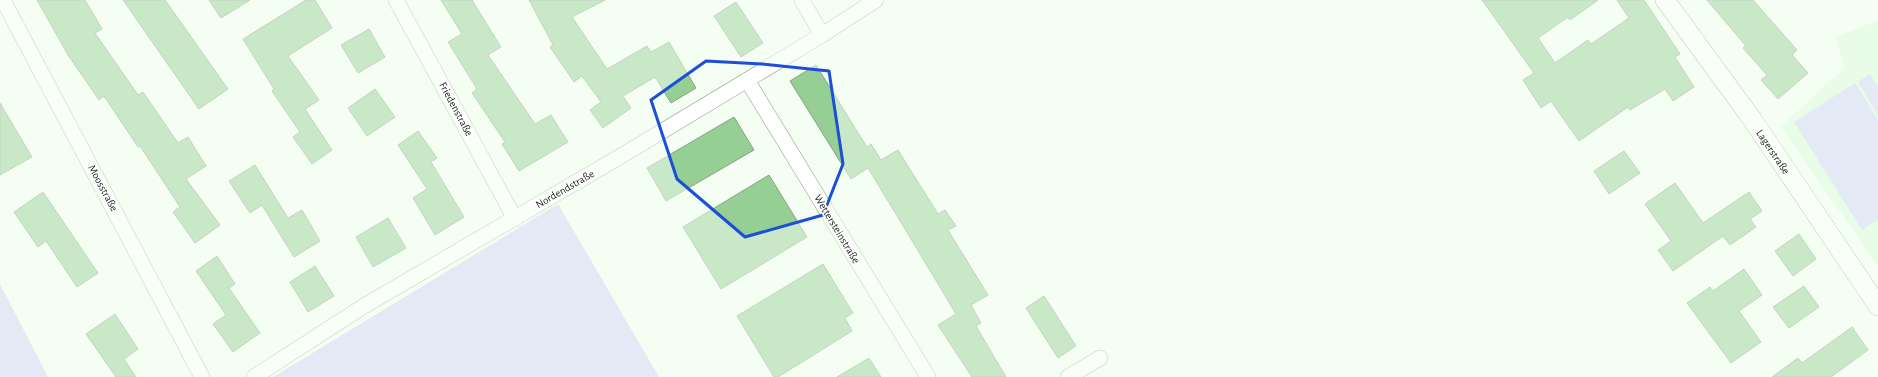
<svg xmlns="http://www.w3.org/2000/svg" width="1878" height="377" viewBox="0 0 1878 377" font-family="'Alegreya Sans',sans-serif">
<rect width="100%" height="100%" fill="#f4fef3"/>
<path fill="#dafad9" d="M 1878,20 L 1878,266 L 1781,127 L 1845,67 L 1835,38 Z"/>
<g fill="#d1d2f8">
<path d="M 1870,74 L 1878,87 L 1878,115 L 1858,82 Z"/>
<path d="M 1855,83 L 1878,120 L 1878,219 L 1862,230 L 1794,122 Z"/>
<path d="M 558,204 L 659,377 L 273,377 Z"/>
<path d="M 0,284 L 48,377 L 0,377 Z"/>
</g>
<g fill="#95cf93" stroke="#8aa189">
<path d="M 37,0 L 85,0 L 102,29 L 95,33 L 138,95 L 143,92 L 178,143 L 188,137 L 206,166 L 186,179 L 220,225 L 195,243 L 173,212 L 180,207 L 140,146 L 138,147 L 104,96 L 99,100 L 68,55 Z"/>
<path d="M 123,0 L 165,0 L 228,89 L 199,109 Z"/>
<path d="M 209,0 L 250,0 L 221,18 Z"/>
<path d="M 306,0 L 315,0 L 332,28 L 288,56 L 319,100 L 305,109 L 332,150 L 312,164 L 293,137 L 300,132 L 272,91 L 274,89 L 243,39 Z"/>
<path d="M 441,0 L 472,0 L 501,47 L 488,55 L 535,124 L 551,115 L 568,142 L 519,171 L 502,144 L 505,142 L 472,93 L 477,89 L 448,42 L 462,34 Z"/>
<path d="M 529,0 L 605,0 L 572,17 L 607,69 L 647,46 L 651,52 L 669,42 L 696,88 L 671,103 L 655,77 L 623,96 L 631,108 L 603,128 L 590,110 L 601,102 L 582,76 L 574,82 L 550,47 L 553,45 Z"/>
<path d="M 1482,0 L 1598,0 L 1570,20 L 1568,17 L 1538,38 L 1555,63 L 1588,40 L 1591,44 L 1629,18 L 1617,0 L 1644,0 L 1680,54 L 1675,57 L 1694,87 L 1673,101 L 1665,89 L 1630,110 L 1628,107 L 1579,141 L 1551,101 L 1541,108 L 1523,80 L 1534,73 Z"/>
<path d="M 1707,0 L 1753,0 L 1797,50 L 1792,55 L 1808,73 L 1778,99 L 1761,80 L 1767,75 L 1743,48 L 1746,46 Z"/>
<path d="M 736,2 L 763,43 L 741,57 L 714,16 Z"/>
<path d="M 369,29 L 385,57 L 358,73 L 341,45 Z"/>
<path d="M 816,65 L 867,147 L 871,144 L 881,160 L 898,150 L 938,214 L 945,210 L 956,226 L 948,230 L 988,295 L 971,305 L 981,323 L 976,326 L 1006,377 L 972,377 L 938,325 L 956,314 L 917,249 L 868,168 L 851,179 L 790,81 Z"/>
<path d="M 375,89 L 395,117 L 367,136 L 348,108 Z"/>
<path d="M 0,103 L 32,157 L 0,175 Z"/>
<path d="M 734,117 L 754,150 L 666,201 L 647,168 Z"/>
<path d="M 418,131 L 437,158 L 431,162 L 464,217 L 435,235 L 413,198 L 427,189 L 398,145 Z"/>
<path d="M 1624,151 L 1640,173 L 1609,194 L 1594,171 Z"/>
<path d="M 255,165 L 288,218 L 302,210 L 320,241 L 294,257 L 262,205 L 250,213 L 229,181 Z"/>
<path d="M 769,175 L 807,237 L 721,289 L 683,227 Z"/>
<path d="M 1675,183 L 1703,223 L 1749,192 L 1762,211 L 1750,219 L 1756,227 L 1730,245 L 1723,236 L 1673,271 L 1658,250 L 1671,241 L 1645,204 Z"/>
<path d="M 43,192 L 98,273 L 77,287 L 46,241 L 38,247 L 14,212 Z"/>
<path d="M 388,218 L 406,248 L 373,267 L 356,237 Z"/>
<path d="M 1799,234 L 1816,259 L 1793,276 L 1775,251 Z"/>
<path d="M 217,256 L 235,284 L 229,288 L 260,333 L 233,352 L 213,324 L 226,315 L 196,271 Z"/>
<path d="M 823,264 L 853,313 L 845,318 L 852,331 L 778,377 L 774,377 L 737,316 Z"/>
<path d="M 315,266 L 334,296 L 308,312 L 290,282 Z"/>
<path d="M 1744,269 L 1762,295 L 1739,311 L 1761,342 L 1731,363 L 1687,303 L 1710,287 L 1713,291 Z"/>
<path d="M 1804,286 L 1819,307 L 1789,328 L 1773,307 Z"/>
<path d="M 1044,296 L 1076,346 L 1058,358 L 1026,308 Z"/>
<path d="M 115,314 L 138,349 L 124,359 L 136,377 L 116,377 L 86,334 Z"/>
<path d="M 1852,327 L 1868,350 L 1831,377 L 1772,377 L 1798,358 L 1802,363 Z"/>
<path d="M 869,358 L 881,377 L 837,377 Z"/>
</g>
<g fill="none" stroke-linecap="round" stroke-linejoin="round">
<defs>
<g id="minor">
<path d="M 3,0 L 202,377"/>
<path d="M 396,0 L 515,219"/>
<path d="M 802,0 L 822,35"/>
<path d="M 747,80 L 928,377"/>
<path d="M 254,377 L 364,306 L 621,156 L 822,35 L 876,0"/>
<path d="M 1068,377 L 1100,358"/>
</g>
<path id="tertiary" d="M 1665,0 L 1752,119 L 1878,306"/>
</defs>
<use href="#minor" stroke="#879f86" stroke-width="16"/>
<use href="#tertiary" stroke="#879f86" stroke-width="20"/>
<use href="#minor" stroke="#fff" stroke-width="15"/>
<use href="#tertiary" stroke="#fff" stroke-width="19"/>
</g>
<path d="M0 0H1878V377H0ZM 706,61 L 762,64 L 829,71 L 843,164 L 823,215 L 745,237 L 677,179 L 651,100 Z" fill="#f4fef3" fill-opacity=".55" fill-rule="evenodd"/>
<path fill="none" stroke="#1d4ed8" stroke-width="3" stroke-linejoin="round" d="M 706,61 L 762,64 L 829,71 L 843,164 L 823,215 L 745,237 L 677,179 L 651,100 Z"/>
<g text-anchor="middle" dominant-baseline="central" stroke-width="3.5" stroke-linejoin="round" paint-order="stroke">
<g font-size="11" fill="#192319" stroke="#fff">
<text transform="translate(456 109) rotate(62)">Friedenstraße</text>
<text transform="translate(1773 152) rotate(56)">Lagerstraße</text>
<text transform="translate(103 188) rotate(62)">Moosstraße</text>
<text transform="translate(565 189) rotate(-30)">Nordendstraße</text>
<text transform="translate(837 229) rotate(59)">Wettersteinstraße</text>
</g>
</g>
</svg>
